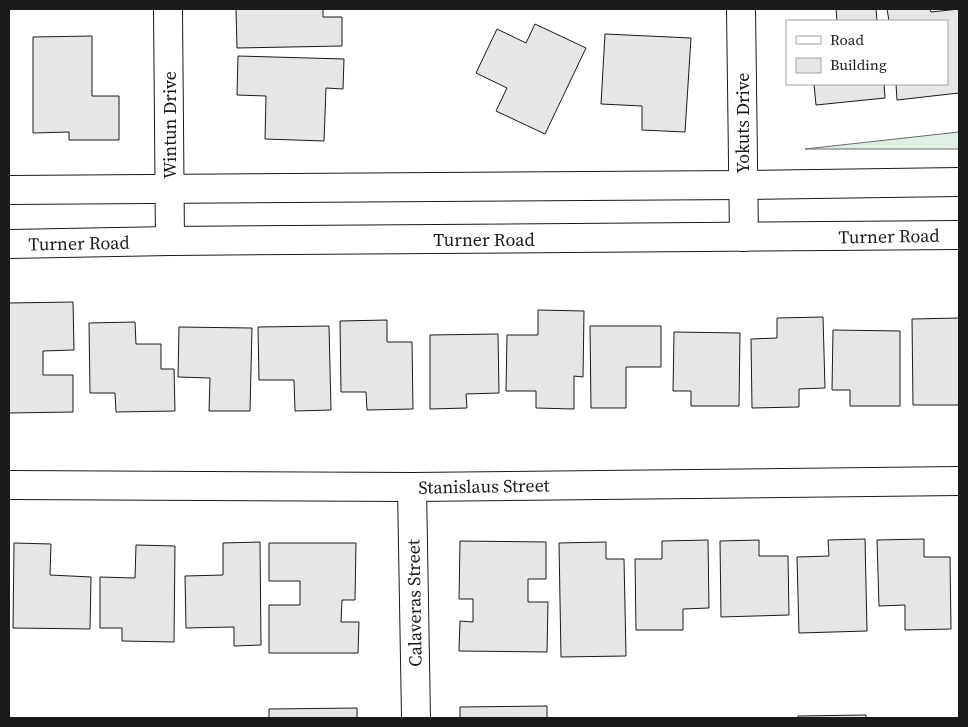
<svg xmlns="http://www.w3.org/2000/svg" width="968" height="727" viewBox="0 0 968 727" font-family="'Source Serif 4',serif">
<rect width="100%" height="100%" fill="#fff"/>
<path fill="#e0efe3" stroke="#6a6a6a" d="M 959,132 L 959,149 L 805,149 Z"/>
<g fill="#e6e6e6" stroke="#1a1a1a">
<path d="M 236,9 L 323,9 L 323,17 L 342,17 L 342,46 L 237,48 Z"/>
<path d="M 836,9 L 876,9 L 877,21 L 837,21 Z"/>
<path d="M 887,9 L 930,9 L 931,12 L 959,9 L 959,93 L 897,100 L 896,84 L 947,84 L 947,21 L 889,21 Z"/>
<path d="M 535,24 L 586,48 L 545,134 L 496,111 L 507,88 L 476,73 L 497,29 L 526,43 Z"/>
<path d="M 605,34 L 691,38 L 685,132 L 642,130 L 642,106 L 601,104 Z"/>
<path d="M 92,36 L 92,96 L 119,96 L 119,140 L 69,140 L 69,132 L 33,133 L 33,37 Z"/>
<path d="M 238,56 L 344,59 L 343,89 L 326,88 L 324,141 L 265,139 L 266,96 L 237,95 Z"/>
<path d="M 814,84 L 884,84 L 885,98 L 816,105 Z"/>
<path d="M 73,302 L 74,350 L 43,351 L 43,375 L 73,375 L 73,412 L 9,413 L 9,303 Z"/>
<path d="M 538,310 L 584,311 L 583,377 L 574,376 L 574,409 L 536,408 L 536,391 L 506,391 L 507,335 L 538,335 Z"/>
<path d="M 823,317 L 825,388 L 799,389 L 799,407 L 752,408 L 751,339 L 777,338 L 777,318 Z"/>
<path d="M 959,318 L 959,405 L 913,405 L 912,319 Z"/>
<path d="M 387,320 L 387,342 L 412,342 L 413,409 L 367,410 L 366,392 L 341,392 L 340,321 Z"/>
<path d="M 135,322 L 136,344 L 161,344 L 161,369 L 174,369 L 175,411 L 116,412 L 115,393 L 90,393 L 89,323 Z"/>
<path d="M 329,326 L 331,410 L 295,411 L 294,380 L 259,380 L 258,327 Z"/>
<path d="M 590,326 L 661,326 L 661,367 L 626,367 L 626,408 L 591,408 Z"/>
<path d="M 179,327 L 252,328 L 250,411 L 209,411 L 210,378 L 178,377 Z"/>
<path d="M 833,330 L 900,331 L 900,406 L 850,406 L 850,390 L 832,390 Z"/>
<path d="M 674,332 L 740,333 L 739,406 L 691,406 L 691,391 L 673,391 Z"/>
<path d="M 498,334 L 499,393 L 466,394 L 467,408 L 430,409 L 430,335 Z"/>
<path d="M 865,539 L 867,631 L 799,633 L 797,557 L 829,556 L 828,540 Z"/>
<path d="M 924,539 L 924,557 L 950,557 L 951,629 L 905,630 L 905,605 L 879,606 L 877,540 Z"/>
<path d="M 708,540 L 709,608 L 683,609 L 683,630 L 636,630 L 635,559 L 662,559 L 662,541 Z"/>
<path d="M 759,540 L 759,556 L 788,556 L 789,615 L 721,617 L 720,541 Z"/>
<path d="M 460,541 L 546,542 L 546,579 L 528,579 L 528,602 L 548,602 L 547,652 L 459,651 L 460,621 L 473,622 L 473,599 L 459,599 Z"/>
<path d="M 260,542 L 261,645 L 234,646 L 234,627 L 186,628 L 185,576 L 223,575 L 223,543 Z"/>
<path d="M 606,542 L 606,559 L 624,559 L 626,656 L 561,657 L 559,543 Z"/>
<path d="M 14,543 L 51,544 L 50,575 L 91,577 L 90,629 L 13,628 Z"/>
<path d="M 269,543 L 356,543 L 355,600 L 342,600 L 341,622 L 359,622 L 358,653 L 269,653 L 269,605 L 300,605 L 300,581 L 269,581 Z"/>
<path d="M 136,545 L 175,546 L 174,642 L 122,641 L 122,628 L 100,628 L 100,577 L 135,578 Z"/>
<path d="M 547,706 L 547,718 L 460,718 L 460,707 Z"/>
<path d="M 357,708 L 357,718 L 269,718 L 269,709 Z"/>
<path d="M 866,715 L 866,718 L 798,718 L 798,716 Z"/>
</g>
<g fill="none" stroke-linecap="round" stroke-linejoin="round">
<defs>
<g id="street">
<path d="M 168,9 L 170,241"/>
<path d="M 741,9 L 744,237"/>
<path d="M 9,485 L 412,487 L 959,481"/>
<path d="M 412,487 L 416,718"/>
</g>
<g id="secondary">
<path d="M 9,190 L 743,185 L 959,182"/>
<path d="M 9,244 L 170,241 L 959,235"/>
</g>
</defs>
<use href="#street" stroke="#1a1a1a" stroke-width="30"/>
<use href="#secondary" stroke="#1a1a1a" stroke-width="30"/>
<use href="#street" stroke="#fff" stroke-width="28"/>
<use href="#secondary" stroke="#fff" stroke-width="28"/>
</g>
<g text-anchor="middle" dominant-baseline="central" stroke-width="4" stroke-linejoin="round" paint-order="stroke">
<g font-size="18" fill="#1a1a1a" stroke="#fff">
<text transform="translate(742 123) rotate(-90)">Yokuts Drive</text>
<text transform="translate(169 125) rotate(-90)">Wintun Drive</text>
<text transform="translate(889 236) rotate(-1)">Turner Road</text>
<text x="484" y="239">Turner Road</text>
<text transform="translate(79 243) rotate(-1)">Turner Road</text>
<text transform="translate(484 486) rotate(-1)">Stanislaus Street</text>
<text transform="translate(414 603) rotate(-91)">Calaveras Street</text>
</g>
</g>
<rect width="968" height="727" fill="none" stroke="#1a1a1a" stroke-width="20"/>
<rect x="786" y="20" width="162" height="65" fill="#ffffff" stroke="#a3a3a3"/>
<rect x="796" y="36" width="25" height="8" fill="#ffffff" stroke="#a3a3a3"/>
<text x="830" y="45" font-size="15" fill="#1a1a1a">Road</text>
<rect x="796" y="58" width="25" height="15" fill="#e6e6e6" stroke="#a3a3a3"/>
<text x="830" y="70" font-size="15" fill="#1a1a1a">Building</text>
</svg>
